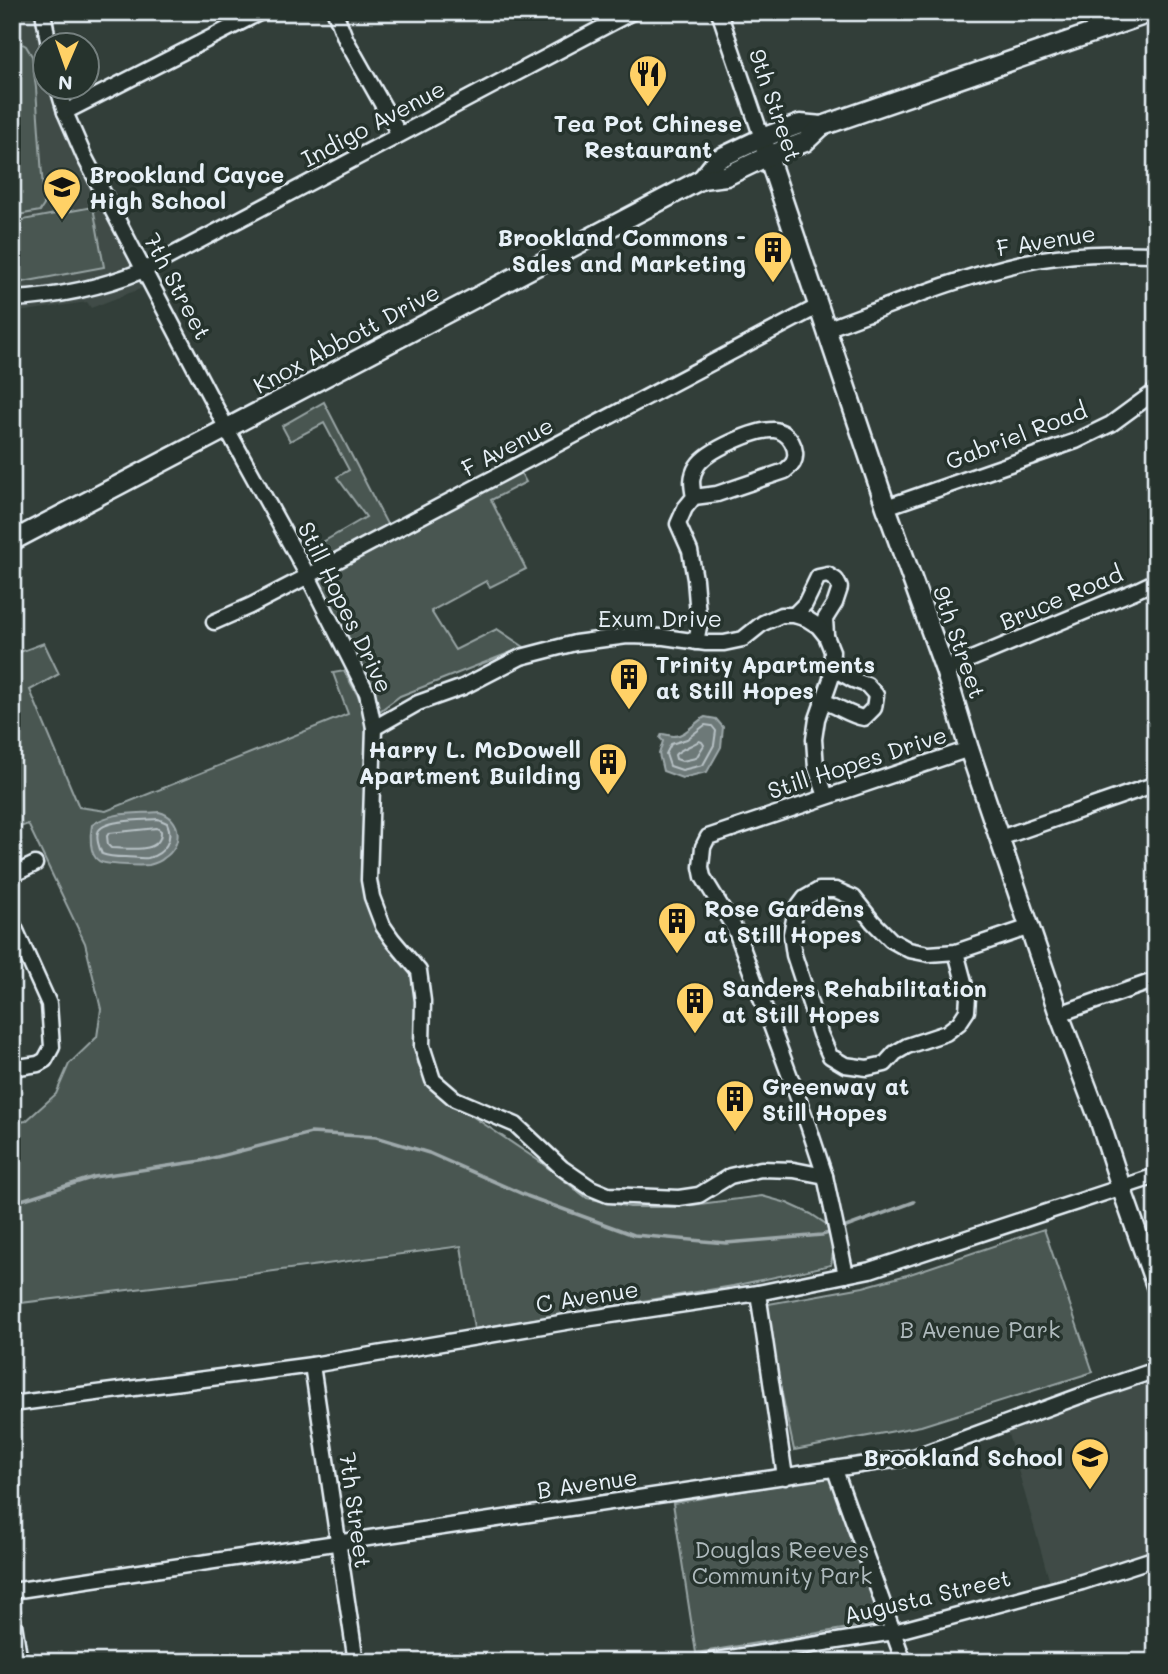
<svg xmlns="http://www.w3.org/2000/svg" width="1168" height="1674" viewBox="0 0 1168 1674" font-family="Mali,sans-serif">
<rect width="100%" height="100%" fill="#323e39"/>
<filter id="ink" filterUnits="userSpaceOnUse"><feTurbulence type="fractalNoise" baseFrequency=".0143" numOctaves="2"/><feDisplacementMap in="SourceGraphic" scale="14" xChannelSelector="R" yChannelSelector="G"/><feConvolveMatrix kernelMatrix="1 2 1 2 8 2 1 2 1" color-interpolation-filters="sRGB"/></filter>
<g filter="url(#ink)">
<g fill="#3f4b46">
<path d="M 12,12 L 38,12 L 45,53 L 46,88 L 52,88 L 55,104 L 78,156 L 145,287 L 91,308 L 87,302 L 12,313 Z"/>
<path d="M 1156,1370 L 1156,1558 L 1052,1590 L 1005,1424 Z"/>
</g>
<g fill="#495651" stroke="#98a4a4" stroke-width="2">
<path d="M 12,38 L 26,46 L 32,56 L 36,88 L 44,205 L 40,211 L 12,216 Z"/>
<path d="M 93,207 L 104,267 L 12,284 L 12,222 Z"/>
<path d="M 324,402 L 391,532 L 517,466 L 526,482 L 491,500 L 526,569 L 490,587 L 486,581 L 431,611 L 455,650 L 497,629 L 524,647 L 400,696 L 373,716 L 297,557 L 366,517 L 337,477 L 349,470 L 324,423 L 290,441 L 282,426 Z"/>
<path d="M 44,643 L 59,674 L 30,690 L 79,807 L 106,811 L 348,714 L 333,673 L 344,671 L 367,712 L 369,731 L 366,759 L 361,869 L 365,901 L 379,930 L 415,980 L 416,1060 L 435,1091 L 539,1161 L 587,1198 L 630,1207 L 676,1207 L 762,1196 L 787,1203 L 811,1214 L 826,1224 L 834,1247 L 831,1265 L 733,1286 L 474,1329 L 461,1246 L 177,1284 L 12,1304 L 12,1123 L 26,1121 L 56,1094 L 69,1064 L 97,1037 L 101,1009 L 85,943 L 28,824 L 12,830 L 12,655 Z"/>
<path d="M 1044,1229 L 1093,1372 L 921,1426 L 794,1450 L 763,1305 L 863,1287 L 907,1275 Z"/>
<path d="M 831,1476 L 886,1622 L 696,1653 L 673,1503 Z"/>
</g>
<g fill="#6d7978" stroke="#9ea9ab" stroke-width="2">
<path d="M 705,717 L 716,719 L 723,727 L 721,747 L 707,772 L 682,778 L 663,771 L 659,754 L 663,741 L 660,738 L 662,734 C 666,734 670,736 674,736 C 685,736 695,722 705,717 Z"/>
<path d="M 159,812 C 183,818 183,846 164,858 C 161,861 153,864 149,865 C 141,866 105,865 99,861 C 89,855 90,835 92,825 C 111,811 137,814 159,812 Z"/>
</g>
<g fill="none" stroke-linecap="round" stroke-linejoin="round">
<g stroke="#b7c1c5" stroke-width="2">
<path d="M 705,725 L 712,726 L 716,731 L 714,745 L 703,765 L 682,770 L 670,766 L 666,754 L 671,744 L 687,739 Z"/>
<path d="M 699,741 L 702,742 L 704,745 L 696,758 L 682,761 L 676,759 L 675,755 C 678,750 693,745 699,741 Z"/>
<path d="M 158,819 L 167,823 C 174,839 165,854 148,858 C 141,859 132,857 125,857 C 117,857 109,857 102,854 C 99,848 96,838 98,832 C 102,819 146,820 158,819 Z"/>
<path d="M 157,828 L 161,831 C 162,855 128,848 111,848 L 108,845 L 107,836 L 109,833 Z"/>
</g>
<g stroke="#9ea9ab" stroke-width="3.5">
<path d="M 12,1203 L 94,1177 L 201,1161 L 311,1133 L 376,1137 L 429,1153 L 527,1196 L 634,1235 L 726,1243 L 822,1235 L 829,1233"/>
<path d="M 846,1227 L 914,1202"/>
</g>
<defs>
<g id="minor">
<path d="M 43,12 L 49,46"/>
<path d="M 335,12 L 346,40 L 399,134"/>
<path d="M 719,12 L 762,138"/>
<path d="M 58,88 L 65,112 L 84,156 L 227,429 L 308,576 L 367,693 L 374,728 L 369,880 L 372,897 L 383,926 L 392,939 L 419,971 L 423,1001 L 422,1046 L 433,1080 L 455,1099 L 516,1125 L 562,1168 L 591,1188 L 608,1195 L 679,1198 L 699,1195 L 730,1176 L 761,1169 L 794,1170 L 825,1176 L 846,1275"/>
<path d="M 65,112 L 261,12"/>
<path d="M 12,299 C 58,297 102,287 144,270 L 632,12"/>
<path d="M 826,329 C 892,305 958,277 1026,262 C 1069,253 1113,253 1156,254"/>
<path d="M 694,497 L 717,494 L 785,471 C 787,469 792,465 793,463 C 800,450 789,431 774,430 C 756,429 707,450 697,466 C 690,477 692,486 694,497 L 685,508 L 678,524 L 690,551 L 695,579 L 699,627 L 696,642"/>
<path d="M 886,507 L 1076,441 L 1111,424 L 1156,391"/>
<path d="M 794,615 L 805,604 L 818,577 L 828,575 L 836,580 L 840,588 L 835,603 L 825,619 L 826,635"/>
<path d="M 214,622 L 250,606 L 308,576 L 819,306"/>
<path d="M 945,670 L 1137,590 L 1156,581"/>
<path d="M 822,701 C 839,706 848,715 864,718 L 874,708 L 876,695 L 867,685 L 853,680 L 832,668"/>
<path d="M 374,728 L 418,703 L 463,687 L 521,657 L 575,643 L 627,636 L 664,637 L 706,643 L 724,643 L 743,639 L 763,623 L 781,615 L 794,615 L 807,619 L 818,626 L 826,636 L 832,651 L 831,679 L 817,719 L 814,739 L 816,768 L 826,796"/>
<path d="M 1000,838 L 1156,784"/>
<path d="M 12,875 L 35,864"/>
<path d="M 12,922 L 49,1004 L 52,1047 L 45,1060 L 38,1064 L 12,1068"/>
<path d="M 956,952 L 968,997 L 967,1011 L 959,1023 L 946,1033 L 907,1046 L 895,1053 L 885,1064 L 867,1068 L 845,1065 L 830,1056 L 820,1034 L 794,955 L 791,934 L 796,910 L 805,898 L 819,890 L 836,890 L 854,898 L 873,922 L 891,940 L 909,950 L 929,954 L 956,952 L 1030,927"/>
<path d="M 1059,1014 L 1156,980"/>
<path d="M 825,1176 L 808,1125 L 736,931 L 703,877 L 701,867 L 703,847 L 708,837 L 969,749"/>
<path d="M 758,1293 L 785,1477"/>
<path d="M 312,1365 L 356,1662"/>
<path d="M 12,1404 L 312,1365 L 578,1320 L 758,1293 L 870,1270 L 1156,1176"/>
<path d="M 835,1470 L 904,1662"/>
<path d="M 12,1591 L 914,1457 L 1088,1393 L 1156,1370"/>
<path d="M 12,1611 L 20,1662"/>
<path d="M 705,1662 L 894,1632 L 1082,1582 L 1156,1558"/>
</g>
<g id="major">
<path d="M 762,138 L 886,507 L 945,670 L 969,749 L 1059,1014 L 1100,1122 L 1121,1187 L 1156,1286"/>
<path d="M 702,179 L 718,159 L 762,138 L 800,124 L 822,126"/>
<path d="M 12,541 L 702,179 L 726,176 L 768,156 L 805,142 L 822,126 L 1153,12"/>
</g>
</defs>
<use href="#minor" stroke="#e8f1f8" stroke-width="19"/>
<use href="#major" stroke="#e8f1f8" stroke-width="23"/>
<use href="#minor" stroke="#26332d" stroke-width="14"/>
<use href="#major" stroke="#26332d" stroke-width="18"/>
</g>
</g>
<defs>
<symbol id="restaurant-pin" viewBox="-11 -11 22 30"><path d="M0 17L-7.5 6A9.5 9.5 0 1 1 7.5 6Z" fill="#ffd166" stroke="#26332d"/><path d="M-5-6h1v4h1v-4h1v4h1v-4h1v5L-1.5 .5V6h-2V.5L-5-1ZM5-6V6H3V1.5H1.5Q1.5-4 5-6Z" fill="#111"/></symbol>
<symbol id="school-pin" viewBox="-11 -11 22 30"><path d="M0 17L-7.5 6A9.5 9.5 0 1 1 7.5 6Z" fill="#ffd166" stroke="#26332d"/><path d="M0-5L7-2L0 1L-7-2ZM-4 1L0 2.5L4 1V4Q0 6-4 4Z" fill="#111"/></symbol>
<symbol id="building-pin" viewBox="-11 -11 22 30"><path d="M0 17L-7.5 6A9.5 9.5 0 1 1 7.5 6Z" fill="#ffd166" stroke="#26332d"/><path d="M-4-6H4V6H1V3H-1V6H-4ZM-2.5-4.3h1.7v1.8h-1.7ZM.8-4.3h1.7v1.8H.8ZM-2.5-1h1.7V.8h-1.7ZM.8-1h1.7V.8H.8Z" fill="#111"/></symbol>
</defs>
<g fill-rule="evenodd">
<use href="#restaurant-pin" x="626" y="52" width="44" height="60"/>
<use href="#school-pin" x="40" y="165" width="44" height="60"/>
<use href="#building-pin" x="751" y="228" width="44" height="60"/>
<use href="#building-pin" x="607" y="655" width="44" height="60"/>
<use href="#building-pin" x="586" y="740" width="44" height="60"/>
<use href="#building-pin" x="655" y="899" width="44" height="60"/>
<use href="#building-pin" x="673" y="979" width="44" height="60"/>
<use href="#building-pin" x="713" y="1077" width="44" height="60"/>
<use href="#school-pin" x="1068" y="1435" width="44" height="60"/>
</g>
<g text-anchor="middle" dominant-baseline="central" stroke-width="7" stroke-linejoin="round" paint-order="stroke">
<g font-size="23" fill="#e8f1f8" stroke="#26332d">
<text transform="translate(776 105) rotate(71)">9th Street</text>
<text transform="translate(373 123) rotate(-28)">Indigo Avenue</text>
<text transform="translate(1046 240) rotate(-9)">F Avenue</text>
<text transform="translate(178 286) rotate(62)">7th Street</text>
<text transform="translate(346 338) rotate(-28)">Knox Abbott Drive</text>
<text transform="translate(1016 435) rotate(-21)">Gabriel Road</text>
<text transform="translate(507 446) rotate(-28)">F Avenue</text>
<text transform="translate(1061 597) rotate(-23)">Bruce Road</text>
<text transform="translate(346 607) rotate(64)">Still Hopes Drive</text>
<text x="660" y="618">Exum Drive</text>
<text transform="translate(960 642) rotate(71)">9th Street</text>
<text transform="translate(857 762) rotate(-18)">Still Hopes Drive</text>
<text transform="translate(587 1296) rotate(-9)">C Avenue</text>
<text transform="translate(587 1483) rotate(-8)">B Avenue</text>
<text transform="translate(356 1510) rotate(82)">7th Street</text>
<text transform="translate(927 1596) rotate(-13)">Augusta Street</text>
</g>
<g font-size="23" font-weight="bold" fill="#e8f1f8" stroke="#26332d" text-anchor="start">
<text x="648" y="123" text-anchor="middle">Tea Pot Chinese<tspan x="648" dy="26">Restaurant</tspan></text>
<text x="89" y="174">Brookland Cayce<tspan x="89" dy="26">High School</tspan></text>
<text x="746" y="237" text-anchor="end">Brookland Commons -<tspan x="746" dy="26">Sales and Marketing</tspan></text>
<text x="656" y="664">Trinity Apartments<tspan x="656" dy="26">at Still Hopes</tspan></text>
<text x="581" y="749" text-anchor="end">Harry L. McDowell<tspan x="581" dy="26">Apartment Building</tspan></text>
<text x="704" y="908">Rose Gardens<tspan x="704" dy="26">at Still Hopes</tspan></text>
<text x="722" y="988">Sanders Rehabilitation<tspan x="722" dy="26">at Still Hopes</tspan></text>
<text x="762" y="1086">Greenway at<tspan x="762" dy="26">Still Hopes</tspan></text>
<text x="1063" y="1457" text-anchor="end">Brookland School</text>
</g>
<g font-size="23" fill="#b0bbbe" stroke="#26332d">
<text x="980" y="1329">B Avenue Park</text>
<text x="782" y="1549">Douglas Reeves<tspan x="782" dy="26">Community Park</tspan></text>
</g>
</g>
<rect width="1168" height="1674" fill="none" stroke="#26332d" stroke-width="42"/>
<rect x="21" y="21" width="1126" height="1632" fill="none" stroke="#e8f1f8" stroke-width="2.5" filter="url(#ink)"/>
<g transform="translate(66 66) rotate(182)"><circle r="33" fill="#26332d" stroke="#747f7e" stroke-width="2"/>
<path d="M0-5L12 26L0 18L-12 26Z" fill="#ffd166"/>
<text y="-10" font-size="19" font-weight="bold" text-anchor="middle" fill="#e8f1f8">N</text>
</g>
</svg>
